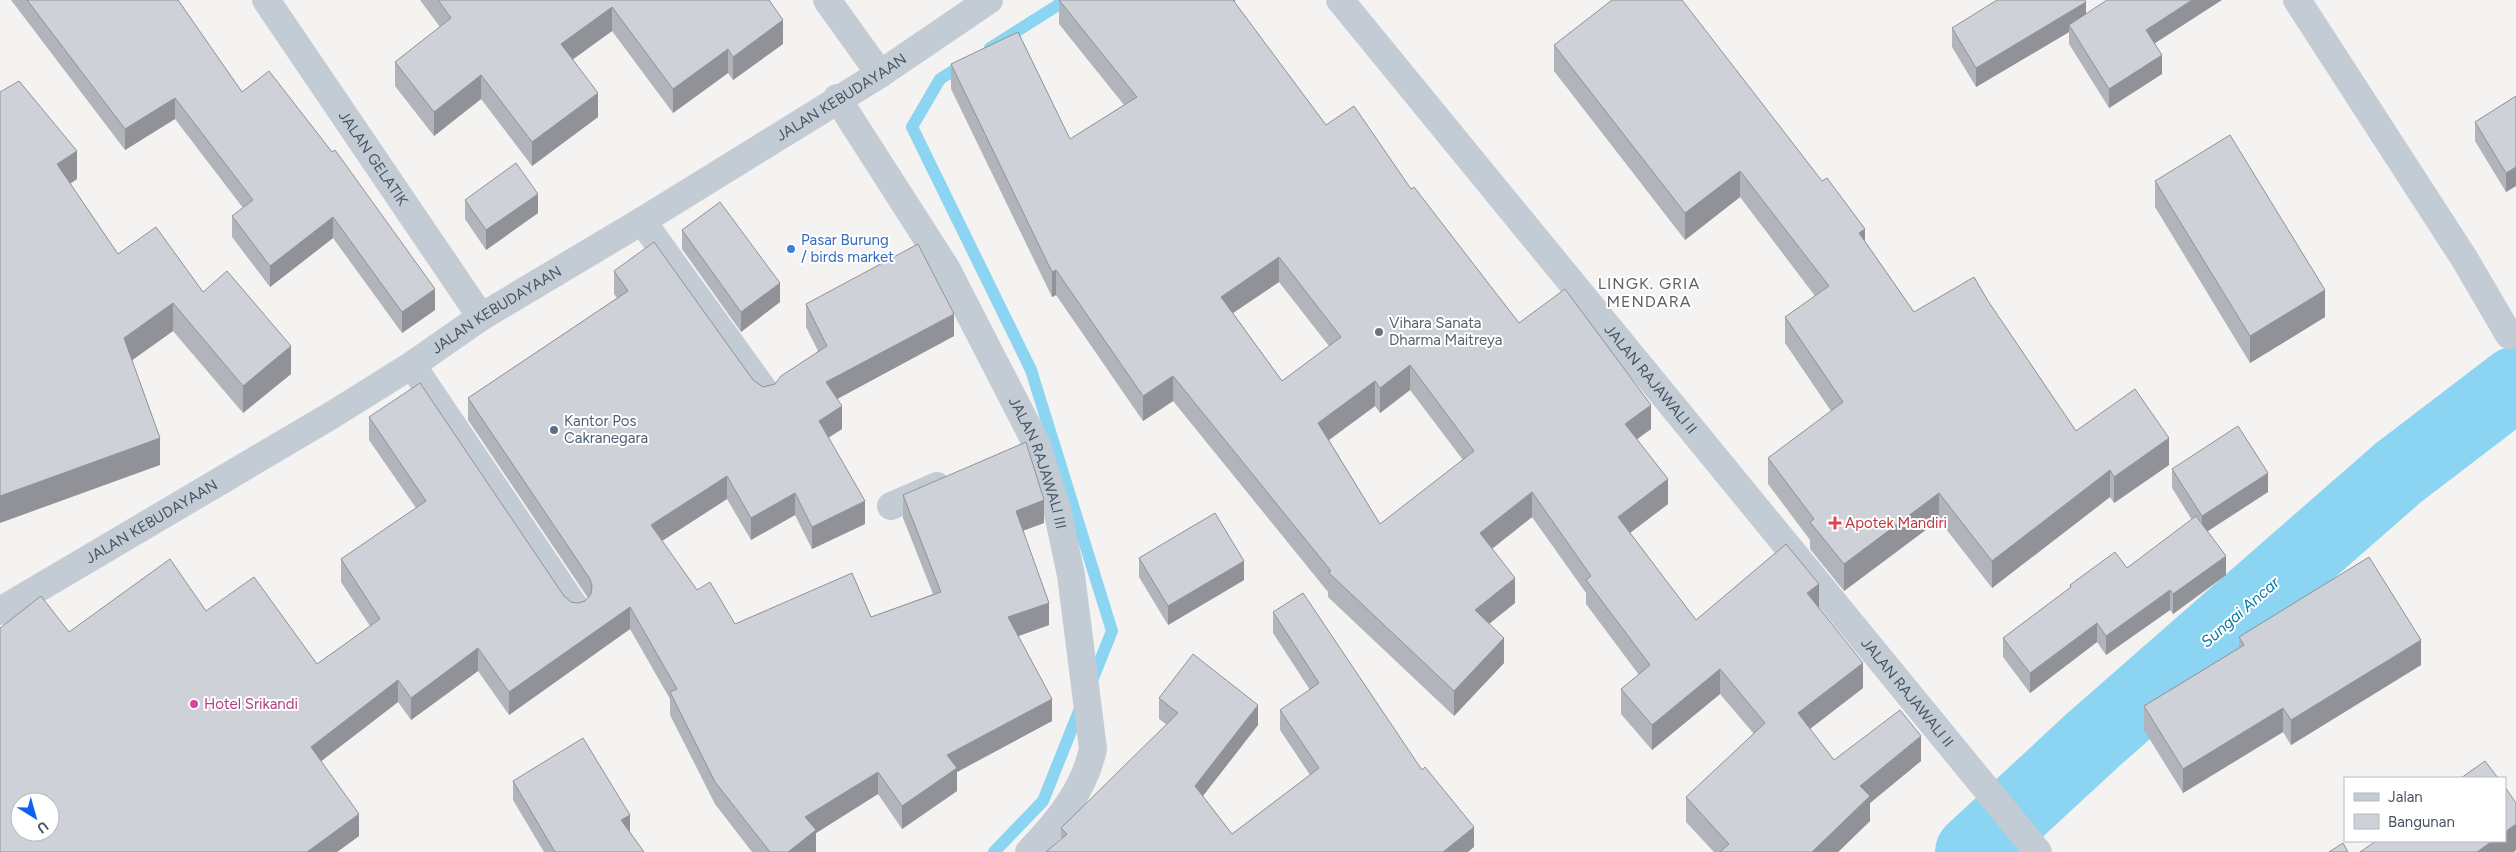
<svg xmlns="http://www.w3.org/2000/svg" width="2516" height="852" viewBox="0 0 2516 852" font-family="Figtree,sans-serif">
<rect width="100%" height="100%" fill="#f5f3f2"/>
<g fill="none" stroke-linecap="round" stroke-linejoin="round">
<g stroke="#8bd4f2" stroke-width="12">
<path d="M 990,48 L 1066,0"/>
<path d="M 964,64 L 940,79 L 912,127 L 1031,370 L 1112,631 L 1091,683"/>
<path d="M 994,852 L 1043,801 L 1081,706"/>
</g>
<path stroke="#8bd4f2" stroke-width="74" d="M 1972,852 L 2094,739 L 2398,473 L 2516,383"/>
<g stroke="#c3cbd4" stroke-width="28">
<path id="s1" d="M 266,0 L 481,317"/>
<path d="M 827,0 L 880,74"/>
<path id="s2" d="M 1340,0 L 2038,852"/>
<path d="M 2297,0 L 2464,258 L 2509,335"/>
<path id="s3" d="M 837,98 L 946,268 L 1036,443 L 1057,509 L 1071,575 L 1093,749 C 1084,790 1058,822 1029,852"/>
<path d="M 642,221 L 766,393"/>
<path d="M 412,365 L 577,610"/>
<path d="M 891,506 L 937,486"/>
<path id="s4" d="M 0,611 L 332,415 L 412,365 L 481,317 L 642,221 L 880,74 L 989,0"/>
</g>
</g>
<g fill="#b1b4ba" fill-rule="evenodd">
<path d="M 11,0 L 178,0 L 242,92 L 435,310 L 402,333 L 333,238 L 270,287 L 232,237 L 232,216 L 243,208 L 175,119 L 125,150 Z"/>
<path d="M 420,0 L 769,0 L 783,44 L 733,80 L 728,73 L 673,113 L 612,31 L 573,59 L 598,117 L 532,166 L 481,99 L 434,136 L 395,86 L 395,62 L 440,27 Z"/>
<path d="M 1059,0 L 1236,0 L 1234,2 L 1326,125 L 1411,189 L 1519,323 L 1651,429 L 1637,439 L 1668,504 L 1630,533 L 1696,620 L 1819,607 L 1863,688 L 1810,729 L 1834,760 L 1921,761 L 1870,803 L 1870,821 L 1838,852 L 1714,852 L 1686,822 L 1686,797 L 1754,734 L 1720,694 L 1652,750 L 1621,714 L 1621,689 L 1639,675 L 1586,604 L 1586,593 L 1532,517 L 1492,549 L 1515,603 L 1489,624 L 1504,663 L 1454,716 L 1328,597 L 1328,592 L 1173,401 L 1143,421 L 1056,295 L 1052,297 L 951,89 L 951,64 L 1070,139 L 1124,105 L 1059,24 ZM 1279,282 L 1329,346 L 1282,381 L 1233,313 ZM 1410,390 L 1463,460 L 1380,524 L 1329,440 L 1375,406 L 1380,413 Z"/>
<path d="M 2086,13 L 2154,44 L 2162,74 L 2109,108 L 2069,44 L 2069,32 L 1976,87 L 1952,47 L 1952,28 Z"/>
<path d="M 1554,45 L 1865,241 L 1914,312 L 1988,301 L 2076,431 L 2169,465 L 2114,503 L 2110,497 L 1992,588 L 1939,520 L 1844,591 L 1810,549 L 1810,540 L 1768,484 L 1768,458 L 1831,411 L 1785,343 L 1785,317 L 1815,296 L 1740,197 L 1685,240 L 1554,71 Z"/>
<path d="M 0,92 L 77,179 L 70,184 L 118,254 L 203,292 L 291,374 L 243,413 L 173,331 L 132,360 L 160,465 Z"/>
<path d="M 2516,96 L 2516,186 L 2506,192 L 2475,141 L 2475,122 Z"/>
<path d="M 2155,181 L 2325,317 L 2250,363 L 2155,207 Z"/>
<path d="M 465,200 L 538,213 L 486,250 L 465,219 Z"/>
<path d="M 682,230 L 780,302 L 741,332 L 682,249 Z"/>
<path d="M 614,271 L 763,387 L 775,384 L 818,351 L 806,327 L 806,304 L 954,336 L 837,399 L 842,429 L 828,437 L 865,524 L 812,549 L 795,515 L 751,540 L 727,499 L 662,541 L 697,590 L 735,624 L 871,617 L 933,594 L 903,518 L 903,495 L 1044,523 L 1023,531 L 1049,625 L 1018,636 L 1052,721 L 957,772 L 957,791 L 902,829 L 878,794 L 816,833 L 816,852 L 752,852 L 715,804 L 670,715 L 670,699 L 630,629 L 509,715 L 478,671 L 411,720 L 398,702 L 321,761 L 359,836 L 337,852 L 0,852 L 69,632 L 206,611 L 317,664 L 370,626 L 341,582 L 341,559 L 416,508 L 369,440 L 369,417 L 564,596 L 571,602 L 578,603 L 585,601 L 588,598 L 468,420 L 468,398 L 617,298 L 614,294 Z"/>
<path d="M 2172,469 L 2268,492 L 2207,531 L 2226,575 L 2173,614 L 2170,610 L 2106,655 L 2097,642 L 2030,693 L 2003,657 L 2003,638 L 2070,588 L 2070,585 L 2127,568 L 2192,520 L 2172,488 Z"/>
<path d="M 1139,558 L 1244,580 L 1168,625 L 1139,577 Z"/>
<path d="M 1273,612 L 1474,847 L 1061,839 L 1061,828 L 1167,725 L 1159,719 L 1159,698 L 1258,725 L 1203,796 L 1232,834 L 1310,775 L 1280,730 L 1280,710 L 1310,690 L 1273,633 Z"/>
<path d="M 2239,637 L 2421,665 L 2291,745 L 2283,732 L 2183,793 L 2144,730 L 2144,706 L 2239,648 Z"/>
<path d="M 513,781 L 630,832 L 644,852 L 544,852 L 513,800 Z"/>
</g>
<g fill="#909297">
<path d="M 2192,0 L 2222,0 L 2146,49 L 2146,30 Z"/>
<path d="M 2086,2 L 2086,21 L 2069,25 L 2069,32 L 1976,87 L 1976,68 Z"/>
<path d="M 612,7 L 612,31 L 561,68 L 561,44 Z"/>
<path d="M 783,20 L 783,44 L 733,80 L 733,57 Z"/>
<path d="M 728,49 L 728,73 L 673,113 L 673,89 Z"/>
<path d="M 2162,55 L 2162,74 L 2109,108 L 2109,89 Z"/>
<path d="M 481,75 L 481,99 L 434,136 L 434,112 Z"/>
<path d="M 598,93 L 598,117 L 532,166 L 532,142 Z"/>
<path d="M 175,98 L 175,119 L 125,150 L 125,129 Z"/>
<path d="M 77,151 L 77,179 L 57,192 L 57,164 Z"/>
<path d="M 2516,167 L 2516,186 L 2506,192 L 2506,173 Z"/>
<path d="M 1740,171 L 1740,197 L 1685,240 L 1685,213 Z"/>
<path d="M 538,194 L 538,213 L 486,250 L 486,230 Z"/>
<path d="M 333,217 L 333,238 L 270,287 L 270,266 Z"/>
<path d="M 1865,229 L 1865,255 L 1859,233 Z"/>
<path d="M 1279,257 L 1279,282 L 1221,321 L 1221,297 Z"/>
<path d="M 1056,270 L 1056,295 L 1052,297 L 1052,272 Z"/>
<path d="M 780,283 L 780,302 L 741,332 L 741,312 Z"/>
<path d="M 435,289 L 435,310 L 402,333 L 402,312 Z"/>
<path d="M 2325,290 L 2325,317 L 2250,363 L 2250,336 Z"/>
<path d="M 173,303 L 173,331 L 124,366 L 124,338 Z"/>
<path d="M 954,314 L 954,336 L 826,405 L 826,382 Z"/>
<path d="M 291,346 L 291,374 L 243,413 L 243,386 Z"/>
<path d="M 1410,365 L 1410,390 L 1380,413 L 1380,388 Z"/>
<path d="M 1173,376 L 1173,401 L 1143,421 L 1143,396 Z"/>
<path d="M 1375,381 L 1375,406 L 1318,448 L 1318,423 Z"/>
<path d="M 1651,405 L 1651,429 L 1625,448 L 1625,424 Z"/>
<path d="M 842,406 L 842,429 L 819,444 L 819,421 Z"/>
<path d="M 160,438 L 160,465 L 0,523 L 0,496 Z"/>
<path d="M 2169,438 L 2169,465 L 2114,503 L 2114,477 Z"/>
<path d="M 2110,470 L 2110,497 L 1992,588 L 1992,561 Z"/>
<path d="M 2268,473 L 2268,492 L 2202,535 L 2202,516 Z"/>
<path d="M 727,476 L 727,499 L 651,548 L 651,525 Z"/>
<path d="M 1668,479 L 1668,504 L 1618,542 L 1618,517 Z"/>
<path d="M 1532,492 L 1532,517 L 1480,558 L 1480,533 Z"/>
<path d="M 795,493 L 795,515 L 751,540 L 751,518 Z"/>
<path d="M 1939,493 L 1939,520 L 1844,591 L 1844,564 Z"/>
<path d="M 1044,500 L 1044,523 L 1016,533 L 1016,511 Z"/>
<path d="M 865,501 L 865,524 L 812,549 L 812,527 Z"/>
<path d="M 2226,556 L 2226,575 L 2173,614 L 2173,594 Z"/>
<path d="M 1244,561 L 1244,580 L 1168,625 L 1168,606 Z"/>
<path d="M 1515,578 L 1515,603 L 1475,635 L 1475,610 Z"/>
<path d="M 1819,584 L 1819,609 L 1807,593 Z"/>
<path d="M 2170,590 L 2170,610 L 2106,655 L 2106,636 Z"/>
<path d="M 1049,603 L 1049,625 L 1008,640 L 1008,617 Z"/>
<path d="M 630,607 L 630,629 L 509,715 L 509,692 Z"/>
<path d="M 2097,623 L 2097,642 L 2030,693 L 2030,673 Z"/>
<path d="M 1504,638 L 1504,663 L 1454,716 L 1454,691 Z"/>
<path d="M 2421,640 L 2421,665 L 2291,745 L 2291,720 Z"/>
<path d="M 478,648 L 478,671 L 411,720 L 411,698 Z"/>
<path d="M 1863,663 L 1863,688 L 1798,738 L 1798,713 Z"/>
<path d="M 1720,669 L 1720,694 L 1652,750 L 1652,725 Z"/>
<path d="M 398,680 L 398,702 L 311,769 L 311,747 Z"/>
<path d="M 1052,699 L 1052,721 L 957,772 L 957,791 L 902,829 L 902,806 L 947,755 Z"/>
<path d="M 1258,705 L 1258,725 L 1195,806 L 1195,786 Z"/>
<path d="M 2283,708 L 2283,732 L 2183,793 L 2183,769 Z"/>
<path d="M 1921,736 L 1921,761 L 1870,803 L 1870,821 L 1838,852 L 1812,852 L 1860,786 Z"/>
<path d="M 878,772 L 878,794 L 816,833 L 816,852 L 788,852 L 805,817 Z"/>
<path d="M 359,814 L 359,836 L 337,852 L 307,852 Z"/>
<path d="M 630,815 L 630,834 L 621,820 Z"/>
<path d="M 2516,824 L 2516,850 L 2514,852 L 2477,852 L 2492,841 L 2505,841 L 2505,832 Z"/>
<path d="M 1474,827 L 1474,847 L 1468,852 L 1443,852 Z"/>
</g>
<g fill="#ced1d8" stroke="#909297" fill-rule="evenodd">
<path d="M 27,0 L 178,0 L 242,92 L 269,71 L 332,152 L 335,150 L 435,289 L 402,312 L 333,217 L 270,266 L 232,216 L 253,200 L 175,98 L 125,129 Z"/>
<path d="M 438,0 L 769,0 L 783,20 L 733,57 L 728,49 L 673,89 L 612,7 L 561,44 L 598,93 L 532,142 L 481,75 L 434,112 L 395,62 L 451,18 Z"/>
<path d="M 1059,0 L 1233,0 L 1326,125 L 1354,106 L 1411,189 L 1414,187 L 1519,323 L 1565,289 L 1651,405 L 1625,424 L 1668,479 L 1618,517 L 1696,620 L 1786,544 L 1819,584 L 1807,593 L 1863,663 L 1798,713 L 1834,760 L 1900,710 L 1921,736 L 1860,786 L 1870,796 L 1812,852 L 1720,852 L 1729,844 L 1686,797 L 1765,723 L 1720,669 L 1652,725 L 1621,689 L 1650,665 L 1586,580 L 1591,576 L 1532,492 L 1480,533 L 1515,578 L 1475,610 L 1504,638 L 1454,691 L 1328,572 L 1331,571 L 1173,376 L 1143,396 L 1056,270 L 1052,272 L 951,64 L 1018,32 L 1070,139 L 1137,97 ZM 1279,257 L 1341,337 L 1282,381 L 1221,297 ZM 1410,365 L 1474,451 L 1380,524 L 1318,423 L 1375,381 L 1380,388 Z"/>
<path d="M 1612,0 L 1682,0 L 1822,181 L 1827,178 L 1865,229 L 1859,233 L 1914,312 L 1974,277 L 1988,301 L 2076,431 L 2135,389 L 2169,438 L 2114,477 L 2110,470 L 1992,561 L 1939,493 L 1844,564 L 1810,522 L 1814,519 L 1768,458 L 1843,402 L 1785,317 L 1829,286 L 1740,171 L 1685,213 L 1554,45 Z"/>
<path d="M 1997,0 L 2085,0 L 2086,2 L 1976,68 L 1952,28 Z"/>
<path d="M 2107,0 L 2192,0 L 2146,30 L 2162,55 L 2109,89 L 2069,25 Z"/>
<path d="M 19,81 L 77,151 L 57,164 L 118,254 L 156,227 L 203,292 L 227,271 L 291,346 L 243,386 L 173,303 L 124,338 L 160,438 L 0,496 L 0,92 Z"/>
<path d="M 2516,96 L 2516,167 L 2506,173 L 2475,122 Z"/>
<path d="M 2230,135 L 2325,290 L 2250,336 L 2155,181 Z"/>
<path d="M 516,163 L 538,194 L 486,230 L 465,200 Z"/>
<path d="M 720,202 L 780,283 L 741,312 L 682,230 Z"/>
<path d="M 654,242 L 753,380 L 763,387 L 775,384 L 781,376 L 827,346 L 806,304 L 918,244 L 954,314 L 826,382 L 842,406 L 819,421 L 865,501 L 812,527 L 795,493 L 751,518 L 727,476 L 651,525 L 697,590 L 710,582 L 735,624 L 852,573 L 871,617 L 941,592 L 903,495 L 1026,442 L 1044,500 L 1016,511 L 1049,603 L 1008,617 L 1052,699 L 947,755 L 957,768 L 902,806 L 878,772 L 805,817 L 816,830 L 788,852 L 770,852 L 715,782 L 670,692 L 677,689 L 630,607 L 509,692 L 478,648 L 411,698 L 398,680 L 311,747 L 359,814 L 307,852 L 0,852 L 0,628 L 41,596 L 69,632 L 170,559 L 206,611 L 254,577 L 317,664 L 380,619 L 341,559 L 426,501 L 369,417 L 420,383 L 564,596 L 571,602 L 578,603 L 585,601 L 591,594 L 592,586 L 590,579 L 468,398 L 628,291 L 614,271 ZM 20,802 L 50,802 L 50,832 L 20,832 Z"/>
<path d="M 2238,426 L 2268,473 L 2202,516 L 2172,469 Z"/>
<path d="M 1215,513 L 1244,561 L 1168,606 L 1139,558 Z"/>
<path d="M 2196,516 L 2226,556 L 2173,594 L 2170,590 L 2106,636 L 2097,623 L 2030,673 L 2003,638 L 2071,587 L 2070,585 L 2115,552 L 2127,568 Z"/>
<path d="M 2369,557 L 2421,640 L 2291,720 L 2283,708 L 2183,769 L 2144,706 L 2244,645 L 2239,637 Z"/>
<path d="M 1303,593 L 1422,770 L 1425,767 L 1474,827 L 1443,852 L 1046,852 L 1067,834 L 1061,828 L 1178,713 L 1159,698 L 1193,654 L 1258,705 L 1195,786 L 1232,834 L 1319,768 L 1280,710 L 1319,683 L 1273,612 Z"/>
<path d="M 583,738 L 630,815 L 621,820 L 644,852 L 555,852 L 513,781 Z"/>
<path d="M 2485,761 L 2498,778 L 2461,778 Z"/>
<path d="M 2505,787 L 2516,803 L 2516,824 L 2505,832 Z"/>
<path d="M 2376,841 L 2492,841 L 2477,852 L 2360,852 Z"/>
<path d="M 2343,843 L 2348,852 L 2329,852 Z"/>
</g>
<circle fill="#3f7fe0" stroke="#fff" stroke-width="2" cx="791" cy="249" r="5"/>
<circle fill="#6b7280" stroke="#fff" stroke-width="2" cx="1379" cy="332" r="5"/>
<circle fill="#5c6f8a" stroke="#fff" stroke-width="2" cx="554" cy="430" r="5"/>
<path fill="#e0444e" stroke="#fff" stroke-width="2" d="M1832.5 515.5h5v5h5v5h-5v5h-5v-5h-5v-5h5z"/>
<circle fill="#d1479c" stroke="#fff" stroke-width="2" cx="194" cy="704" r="5"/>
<g text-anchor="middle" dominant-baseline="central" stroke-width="4" stroke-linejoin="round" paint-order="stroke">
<g font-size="15" fill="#495461" stroke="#fff">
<text stroke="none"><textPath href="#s4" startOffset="986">JALAN KEBUDAYAAN</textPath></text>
<text stroke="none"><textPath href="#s1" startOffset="191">JALAN GELATIK</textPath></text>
<text stroke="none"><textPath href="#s4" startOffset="581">JALAN KEBUDAYAAN</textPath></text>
<text stroke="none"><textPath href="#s2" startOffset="490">JALAN RAJAWALI II</textPath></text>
<text stroke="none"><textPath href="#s3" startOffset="418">JALAN RAJAWALI III</textPath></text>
<text stroke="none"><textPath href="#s4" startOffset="176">JALAN KEBUDAYAAN</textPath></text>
<text stroke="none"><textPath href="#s2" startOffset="895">JALAN RAJAWALI II</textPath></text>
</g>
<g font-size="15" fill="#366cbe" stroke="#fff" text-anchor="start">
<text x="801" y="240">Pasar Burung<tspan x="801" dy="17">/ birds market</tspan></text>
</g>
<g font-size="15" fill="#5b616d" stroke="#fff" text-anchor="start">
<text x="1389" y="323">Vihara Sanata<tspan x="1389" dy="17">Dharma Maitreya</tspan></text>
</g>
<g font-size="15" fill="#4e5e75" stroke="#fff" text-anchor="start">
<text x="564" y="421">Kantor Pos<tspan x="564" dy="17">Cakranegara</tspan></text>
</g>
<g font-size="15" fill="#be3a42" stroke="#fff" text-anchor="start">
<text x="1845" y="523">Apotek Mandiri</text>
</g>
<g font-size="15" fill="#b23c85" stroke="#fff" text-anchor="start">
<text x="204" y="704">Hotel Srikandi</text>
</g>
<g font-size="16" letter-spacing="1" fill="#5e6268" stroke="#fff">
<text x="1649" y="283">LINGK. GRIA<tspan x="1649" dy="18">MENDARA</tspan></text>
</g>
<g font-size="16" font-style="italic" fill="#0579a8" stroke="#fff">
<text transform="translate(2240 612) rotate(-41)">Sungai Ancar</text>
</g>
</g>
<rect x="2344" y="777" width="162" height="65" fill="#ffffff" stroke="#b6bbc0"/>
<rect x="2354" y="793" width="25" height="8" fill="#c3cbd4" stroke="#b6bbc0"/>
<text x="2388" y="802" font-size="15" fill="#495461">Jalan</text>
<rect x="2354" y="814" width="25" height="15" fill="#ced1d8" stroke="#b6bbc0"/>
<text x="2388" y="827" font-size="15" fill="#495461">Bangunan</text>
<g transform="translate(35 817) rotate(143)"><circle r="24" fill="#ffffff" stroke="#b6bbc0"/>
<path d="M0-4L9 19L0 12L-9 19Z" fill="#1161f0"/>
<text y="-8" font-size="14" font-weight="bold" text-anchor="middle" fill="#495461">U</text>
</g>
</svg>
